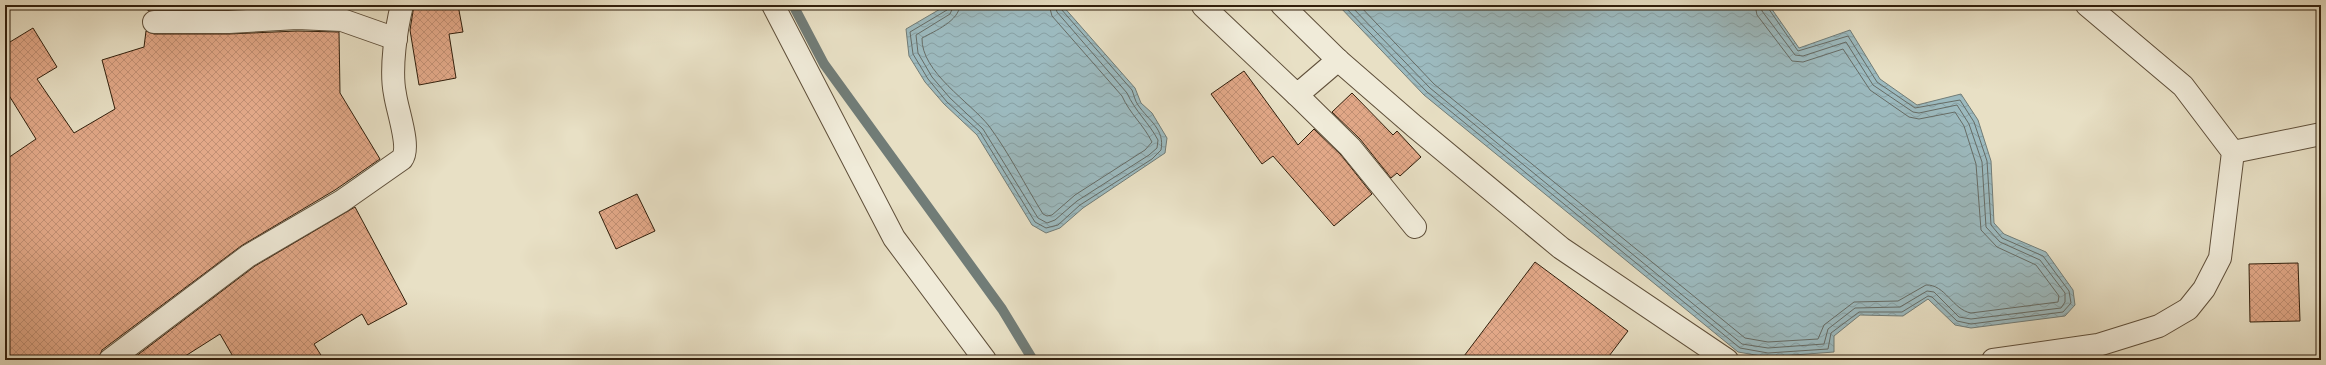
<svg xmlns="http://www.w3.org/2000/svg" width="2326" height="365" viewBox="0 0 2326 365" font-family="'IM FELL DW Pica',serif">
<defs>
<pattern id="water-waves" width="16" height="10" patternUnits="userSpaceOnUse"><rect width="16" height="10" fill="#9cbabf"/><path d="M0 5q4-4 8 0t8 0" fill="none" stroke="#879fa3"/></pattern>
<pattern id="building-cross-hatch" width="8" height="8" patternUnits="userSpaceOnUse"><rect width="8" height="8" fill="#e2a888"/><path d="M0 0l8 8M0 8l8-8" fill="none" stroke="#c29074"/></pattern>
</defs>
<rect width="100%" height="100%" fill="#e8e0c5"/>
<filter id="stains"><feTurbulence type="fractalNoise" baseFrequency=".005" numOctaves="4"/><feColorMatrix values="0 0 0 0 .2 0 0 0 0 .09 0 0 0 0 .02 0 0 0 .5 -.17"/></filter>
<radialGradient id="worn" r=".72"><stop offset=".6" stop-color="#630" stop-opacity="0"/><stop offset="1" stop-color="#630" stop-opacity=".3"/></radialGradient>
<g fill="url(#water-waves)" stroke="#717c77">
<path d="M 947,5 L 1062,5 L 1135,88 L 1141,103 L 1152,113 L 1167,138 L 1165,153 L 1083,208 L 1060,228 L 1046,233 L 1032,225 L 977,135 L 944,104 L 925,82 L 909,56 L 906,29 Z"/>
<path d="M 1338,5 L 1769,5 L 1799,48 L 1850,30 L 1880,79 L 1917,105 L 1961,94 L 1978,120 L 1991,161 L 1994,223 L 2004,234 L 2046,252 L 2073,290 L 2075,305 L 2065,316 L 1971,328 L 1955,325 L 1928,299 L 1903,316 L 1860,315 L 1834,336 L 1834,352 L 1767,357 L 1738,352 L 1424,95 Z"/>
</g>
<g fill="none" stroke-linecap="round" stroke-linejoin="round">
<g stroke="#666c66" stroke-width="1">
<path d="M 949,5 L 947,10 L 910,32 L 913,54 L 928,79 L 947,102 L 980,132 L 1035,222 L 1046,228 L 1058,225 L 1080,205 L 1152,159 L 1161,150 C 1165,129 1149,121 1138,105 C 1135,101 1134,95 1132,90 L 1061,9 L 1060,5"/>
<path d="M 954,5 L 950,14 L 916,35 L 918,53 L 932,77 L 950,98 L 983,129 L 1038,218 L 1047,223 L 1055,220 L 1077,201 L 1149,155 L 1157,148 L 1158,140 C 1149,123 1135,111 1127,93 L 1057,12 L 1055,5"/>
<path d="M 960,5 C 959,21 935,31 922,38 C 921,72 970,102 989,126 C 1009,153 1025,185 1043,214 L 1047,216 L 1052,215 L 1075,195 L 1145,150 L 1152,142 C 1143,124 1130,114 1122,96 L 1052,16 L 1049,5"/>
<path d="M 1343,5 L 1427,92 L 1740,348 L 1768,353 L 1828,349 L 1831,333 L 1859,312 L 1902,312 L 1928,296 L 1932,297 L 1957,321 L 1971,324 L 2063,312 L 2071,303 L 2069,291 L 2043,256 L 2002,238 L 1991,225 L 1987,161 L 1974,122 L 1960,100 L 1915,108 L 1877,82 L 1848,36 L 1798,51 L 1766,5"/>
<path d="M 1350,5 L 1430,88 L 1742,344 L 1768,348 L 1824,344 L 1828,329 L 1855,308 L 1900,307 L 1927,291 L 1934,292 L 1959,317 L 1971,319 L 2061,308 L 2065,302 L 2065,293 L 2040,260 L 2000,242 L 1986,227 L 1982,162 L 1969,124 L 1957,105 L 1919,113 L 1913,112 L 1873,85 L 1846,42 L 1803,56 L 1795,55 L 1762,11 L 1761,5"/>
<path d="M 1359,5 L 1434,84 L 1745,338 L 1768,342 L 1818,339 L 1824,325 L 1854,302 L 1898,301 L 1926,285 C 1945,284 1953,310 1971,313 L 2058,302 L 2059,296 L 2036,265 L 1997,247 L 1981,230 L 1976,164 L 1964,126 L 1955,112 L 1919,119 L 1909,117 L 1870,90 L 1843,49 L 1803,62 L 1792,61 L 1757,15 L 1755,5"/>
</g>
<path stroke="#717c77" stroke-width="10" d="M 793,5 L 824,64 L 1002,309 L 1033,360"/>
</g>
<g fill="url(#building-cross-hatch)" stroke="#311f0c">
<path d="M 149,5 L 339,5 L 339,7 L 296,6 L 148,11 Z"/>
<path d="M 414,5 L 458,5 L 463,32 L 449,34 L 456,78 L 419,85 L 410,30 Z"/>
<path d="M 33,28 L 57,67 L 37,79 L 74,133 L 115,109 L 102,60 L 144,47 L 146,31 L 154,34 L 229,34 L 297,31 L 339,32 L 340,93 L 380,159 L 335,190 L 241,246 L 102,350 L 98,360 L 5,360 L 5,160 L 36,139 L 5,89 L 5,45 Z"/>
<path d="M 1244,71 L 1298,145 L 1314,129 L 1341,155 L 1372,194 L 1334,226 L 1273,156 L 1262,164 L 1211,94 Z"/>
<path d="M 1352,93 L 1393,135 L 1397,131 L 1421,157 L 1400,176 L 1397,173 L 1391,178 L 1360,139 L 1332,112 Z"/>
<path d="M 637,194 L 655,231 L 616,249 L 599,212 Z"/>
<path d="M 355,207 L 407,304 L 368,325 L 362,314 L 314,344 L 324,360 L 235,360 L 220,334 L 179,360 L 131,360 L 255,266 Z"/>
<path d="M 1535,262 L 1628,331 L 1606,360 L 1461,360 Z"/>
<path d="M 2298,263 L 2300,321 L 2250,322 L 2249,264 Z"/>
</g>
<g fill="none" stroke-linecap="round" stroke-linejoin="round">
<defs>
<g id="street">
<path d="M 773,5 L 894,238 L 985,360"/>
<path d="M 1282,5 L 1338,60 L 1414,126 L 1561,248 L 1727,360"/>
<path d="M 1203,6 L 1297,95 L 1338,60"/>
<path d="M 154,22 L 229,22 L 297,18 L 342,20 L 396,39"/>
<path d="M 1297,95 L 1350,147 L 1415,227"/>
<path d="M 2233,152 L 2321,134"/>
<path d="M 110,360 L 248,256 L 342,201 L 402,159 C 411,147 397,110 395,94 C 390,70 396,29 402,5"/>
<path d="M 1993,360 L 2098,345 L 2159,326 L 2188,309 L 2204,289 L 2220,258 L 2233,152 L 2183,86 L 2087,5"/>
</g>
</defs>
<use href="#street" stroke="#5f4f3a" stroke-width="24"/>
<use href="#street" stroke="#f0ebd9" stroke-width="22"/>
</g>
<rect width="2326" height="365" fill="none" stroke="#e8e0c5" stroke-width="20"/>
<rect x="6" y="6" width="2314" height="353" fill="none" stroke="#311f0c" stroke-width="2"/>
<rect x="10" y="10" width="2306" height="345" fill="none" stroke="#311f0c"/>
<rect width="100%" height="100%" filter="url(#stains)"/>
<rect width="100%" height="100%" fill="url(#worn)"/>
</svg>
